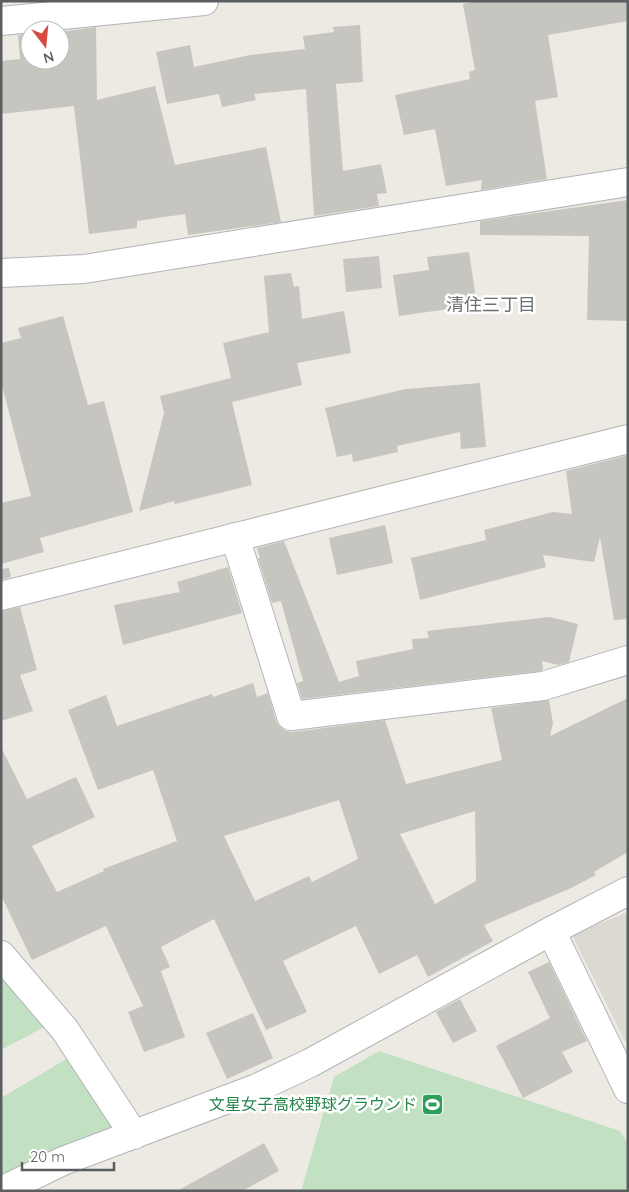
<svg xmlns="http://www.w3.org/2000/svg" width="629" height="1192" viewBox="0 0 629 1192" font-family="Quicksand,'Noto Sans JP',sans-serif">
<rect width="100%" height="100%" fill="#eceae2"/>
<path fill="#dbd9d1" d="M 628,912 L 628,1047 L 572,935 Z"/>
<g fill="#c1e1c2">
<path d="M 1,976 L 46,1026 L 1,1050 Z"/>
<path d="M 379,1051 L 620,1131 L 628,1144 L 628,1191 L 301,1191 L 334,1077 Z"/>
<path d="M 68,1058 L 112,1128 L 1,1181 L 1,1098 Z"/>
</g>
<g fill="#c7c5bf" fill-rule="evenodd">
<path d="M 478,1 L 628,1 L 628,21 L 548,35 L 558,97 L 535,101 L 547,179 L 481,190 L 482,180 L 446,186 L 435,129 L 404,135 L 395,95 L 470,79 L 469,72 L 475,70 L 463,4 Z"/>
<path d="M 360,25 L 363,82 L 336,84 L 343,171 L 381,164 L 387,193 L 377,194 L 379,206 L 314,216 L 306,89 L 254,94 L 256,100 L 222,107 L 219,94 L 167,104 L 156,52 L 190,45 L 194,67 L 250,55 L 305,49 L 303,36 L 334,32 L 333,27 Z"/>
<path d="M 96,27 L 97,100 L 155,86 L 175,165 L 266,147 L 281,222 L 188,235 L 185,214 L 137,221 L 137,228 L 89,234 L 74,106 L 1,114 L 1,61 L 20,59 L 18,35 L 30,34 L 30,60 L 60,60 L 60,32 Z"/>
<path d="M 628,200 L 628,321 L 587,320 L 589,236 L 480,235 L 480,221 Z"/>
<path d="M 469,252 L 477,305 L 399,316 L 393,275 L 429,270 L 427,257 Z"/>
<path d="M 379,256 L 382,288 L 346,292 L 343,259 Z"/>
<path d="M 291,273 L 294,287 L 299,286 L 302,319 L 344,311 L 351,353 L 297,363 L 302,385 L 232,402 L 252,485 L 175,504 L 174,501 L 139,511 L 164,413 L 160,396 L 231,378 L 223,343 L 269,332 L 264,276 Z"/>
<path d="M 63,316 L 88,405 L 104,401 L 133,512 L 40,538 L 44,552 L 1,564 L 1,503 L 31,496 L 1,382 L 1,343 L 21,338 L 18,328 Z"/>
<path d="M 480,383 L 486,447 L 461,449 L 460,432 L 397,446 L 398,452 L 353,462 L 352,454 L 337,457 L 325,408 L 406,389 Z"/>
<path d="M 628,455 L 628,619 L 614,620 L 600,537 L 594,562 L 543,555 L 546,567 L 420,600 L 411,558 L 486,540 L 484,530 L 553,512 L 572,514 L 566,471 Z"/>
<path d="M 385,525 L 393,563 L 337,575 L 329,538 Z"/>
<path d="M 284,541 L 339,682 L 359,676 L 356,661 L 413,649 L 412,639 L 429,638 L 427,631 L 550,617 L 578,624 L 569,662 L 558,665 L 542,661 L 543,670 L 540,671 L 302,699 L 297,683 L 303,681 L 281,601 L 272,603 L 258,558 L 260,558 L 257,548 Z"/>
<path d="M 228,567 L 242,613 L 123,645 L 114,605 L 180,592 L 177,582 Z"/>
<path d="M 9,568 L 11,577 L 1,580 L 1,569 Z"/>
<path d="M 20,607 L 37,670 L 20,675 L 33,711 L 1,721 L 1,611 Z"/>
<path d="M 253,683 L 257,697 L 268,693 L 276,721 L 280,727 L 286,731 L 293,732 L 385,720 L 406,784 L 502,760 L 491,708 L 549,700 L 553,723 L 550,736 L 628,698 L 628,852 L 594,872 L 596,875 L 569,889 L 484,925 L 493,941 L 428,977 L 417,955 L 379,974 L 356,926 L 283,961 L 307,1012 L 266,1030 L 214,919 L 161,947 L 170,967 L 161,971 L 185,1037 L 144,1052 L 128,1012 L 143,1006 L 106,926 L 32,960 L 1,895 L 1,747 L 27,799 L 76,777 L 95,817 L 32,846 L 57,892 L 104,871 L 103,869 L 177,841 L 153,770 L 98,790 L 68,710 L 106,695 L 117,726 L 212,694 L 213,697 ZM 339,800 L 358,859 L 312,882 L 309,876 L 255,901 L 224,836 ZM 475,811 L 476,881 L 435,904 L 400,834 Z"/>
<path d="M 549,962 L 587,1041 L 562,1052 L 573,1072 L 523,1098 L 496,1046 L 550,1018 L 528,972 Z"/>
<path d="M 460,999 L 477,1031 L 453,1043 L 436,1012 Z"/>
<path d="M 253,1013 L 273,1058 L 227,1079 L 206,1033 Z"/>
<path d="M 264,1143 L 279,1171 L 242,1191 L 177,1191 Z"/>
</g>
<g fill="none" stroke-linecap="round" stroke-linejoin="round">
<defs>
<g id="minor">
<path d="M 1,21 L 204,1"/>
<path d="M 1,273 L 84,269 L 628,182"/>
<path d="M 235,537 L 291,716 L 543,686 L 628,660"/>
<path d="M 1,596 L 628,439"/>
<path d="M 551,931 L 628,1089"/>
<path d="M 1,955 L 65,1030 L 134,1135"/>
<path d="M 1,1191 L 63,1161 L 257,1088 L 310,1063 L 551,931 L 628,891"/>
</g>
</defs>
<use href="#minor" stroke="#b3b4b8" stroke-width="30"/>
<use href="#minor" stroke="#fff" stroke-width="28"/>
</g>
<defs>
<symbol id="stadium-square" viewBox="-11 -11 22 22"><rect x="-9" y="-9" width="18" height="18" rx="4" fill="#2e9e5b" stroke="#fff"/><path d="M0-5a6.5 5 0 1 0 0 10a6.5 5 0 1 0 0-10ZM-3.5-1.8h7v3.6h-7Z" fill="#fff"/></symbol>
</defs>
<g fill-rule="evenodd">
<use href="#stadium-square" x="420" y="1092" width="25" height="25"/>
</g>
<g text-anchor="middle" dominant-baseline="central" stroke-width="5" stroke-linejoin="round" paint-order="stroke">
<g font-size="16" fill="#27864d" stroke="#fff" text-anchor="end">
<text x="417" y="1104">文星女子高校野球グラウンド</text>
</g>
<g font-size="18" fill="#6c6f73" stroke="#fff">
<text x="491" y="304">清住三丁目</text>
</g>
</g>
<rect width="629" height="1192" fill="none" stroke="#5b5e61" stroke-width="5"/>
<g transform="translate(45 45) rotate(164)"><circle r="24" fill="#ffffff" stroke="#bdbfc0"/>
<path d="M0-4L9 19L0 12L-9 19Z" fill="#d54d3f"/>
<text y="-8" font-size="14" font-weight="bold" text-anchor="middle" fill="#5b5e61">N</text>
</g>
<path d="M22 1162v8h92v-8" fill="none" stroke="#5b5e61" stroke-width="2.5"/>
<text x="30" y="1162" font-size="15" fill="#5b5e61" stroke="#ffffff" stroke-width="4" paint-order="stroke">20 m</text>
</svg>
